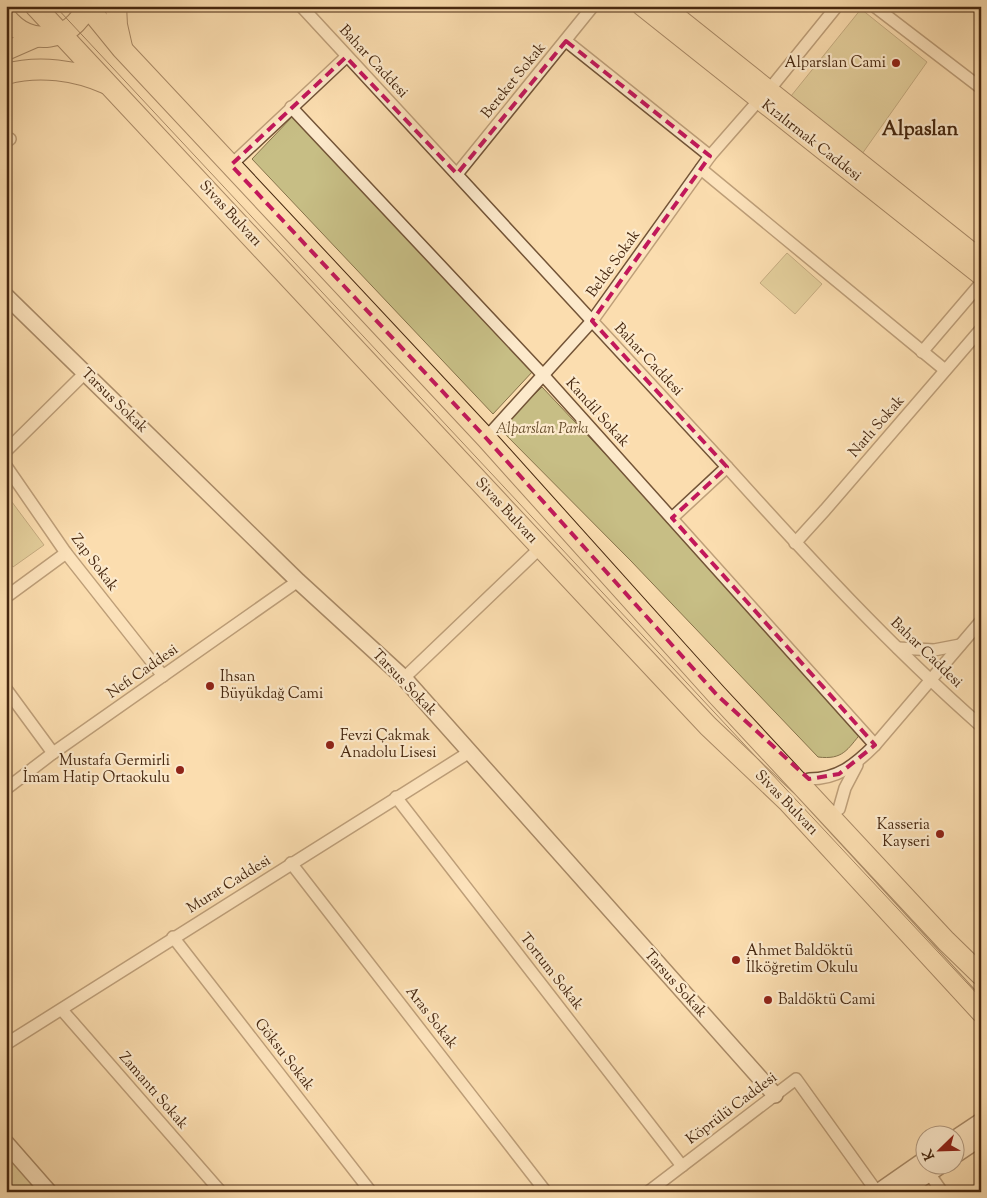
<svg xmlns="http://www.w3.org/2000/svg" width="987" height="1198" viewBox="0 0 987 1198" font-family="'Sorts Mill Goudy',serif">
<rect width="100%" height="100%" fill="#fbddaf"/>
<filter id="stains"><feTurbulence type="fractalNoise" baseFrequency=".004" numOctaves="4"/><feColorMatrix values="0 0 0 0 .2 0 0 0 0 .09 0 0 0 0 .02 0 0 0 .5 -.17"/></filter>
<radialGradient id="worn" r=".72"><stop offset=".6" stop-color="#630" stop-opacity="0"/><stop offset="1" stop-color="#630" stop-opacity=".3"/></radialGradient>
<g fill="#c7be85" stroke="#86724a">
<path d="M 861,9 L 927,62 L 862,154 L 791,96 Z"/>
<path d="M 292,117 L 534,370 L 493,414 L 252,159 Z"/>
<path d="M 787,253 L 822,284 L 795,314 L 760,283 Z"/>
<path d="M 542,387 L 742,599 L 862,732 C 847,750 843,760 818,757 L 631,561 L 500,429 Z"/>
<path d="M 6,494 L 44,545 L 13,567 L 6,558 Z"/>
<path d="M 6,1142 L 49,1192 L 6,1192 Z"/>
</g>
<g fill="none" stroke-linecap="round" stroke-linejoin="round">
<defs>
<g id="street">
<path d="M 301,6 L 727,467 C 808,557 890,646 981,726"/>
<path d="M 874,6 L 981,88"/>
<path d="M 566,41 L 710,156"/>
<path d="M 769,90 L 837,6"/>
<path d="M 291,107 L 543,375 L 875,745"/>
<path d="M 6,142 L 10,139"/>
<path d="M 231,165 L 346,57"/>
<path d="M 701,169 L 945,370"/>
<path d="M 457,174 L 593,6"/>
<path d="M 922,352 L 981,283"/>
<path d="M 486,438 L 592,321 L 710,156 L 759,100"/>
<path d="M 6,451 L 85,373"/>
<path d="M 6,466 L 66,553 L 163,676"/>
<path d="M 672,518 L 727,467"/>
<path d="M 795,543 L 825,510 L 981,329"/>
<path d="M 6,597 L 66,553"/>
<path d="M 898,648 L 934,650 L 960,645"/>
<path d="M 404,678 L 540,548"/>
<path d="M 6,689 L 53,753"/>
<path d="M 809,779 C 838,779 855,765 875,745 L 981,621"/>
<path d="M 6,789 L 53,753 L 298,581"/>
<path d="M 396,797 L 682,1166"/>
<path d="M 839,809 L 845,788 L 857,765"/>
<path d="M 291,863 L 546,1192"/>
<path d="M 173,937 L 371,1192"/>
<path d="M 62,1010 L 221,1192"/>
<path d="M 6,1044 L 468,753"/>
<path d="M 929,1173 L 942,1192"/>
<path d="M 648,1192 L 796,1079 L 877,1192"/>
</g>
<g id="secondary">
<path d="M 6,296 L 298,581 L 404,678 L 775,1095"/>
<path d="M 954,1139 L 981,1121"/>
<path d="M 6,1143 L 49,1192"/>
<path d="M 954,1156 L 981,1138"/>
<path d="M 878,1192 L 924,1160"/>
<path d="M 902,1192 L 940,1166"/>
</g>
<g id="primary">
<path d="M 641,6 L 981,276"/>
<path d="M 664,6 L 981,259"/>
<path d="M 6,51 L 38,37"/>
</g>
<g id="highway">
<path d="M 35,6 L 617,629 L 708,726 L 788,802 L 981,1012"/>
<path d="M 116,6 L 117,25 L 122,47"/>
<path d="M 6,17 C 30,48 71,42 87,6 L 122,49 L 486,438 L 717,695 L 946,941 L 981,975"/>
<path d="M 6,74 C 39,65 76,70 107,84"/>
</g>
</defs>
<use href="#street" stroke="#735437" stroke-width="14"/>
<use href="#secondary" stroke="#46270f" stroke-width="18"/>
<use href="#primary" stroke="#46270f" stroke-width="20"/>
<use href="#highway" stroke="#46270f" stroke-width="22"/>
<use href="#street" stroke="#fce9cb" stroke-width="11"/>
<use href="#secondary" stroke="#fce9cb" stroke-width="15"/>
<use href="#primary" stroke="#fbddaf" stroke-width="18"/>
<use href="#highway" stroke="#fbddaf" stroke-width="20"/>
<path stroke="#46270f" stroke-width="1" d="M 55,6 L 981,998"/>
</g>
<path d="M0 0H987V1198H0ZM 566,41 L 710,156 L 592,321 L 727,467 L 672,518 L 875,745 L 839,774 L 809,779 L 717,695 L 486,438 L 231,165 L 346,57 L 457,174 Z" fill="#fbddaf" fill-opacity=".55" fill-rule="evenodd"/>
<path fill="none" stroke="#c2185b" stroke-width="4" stroke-dasharray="10 6" stroke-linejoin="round" d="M 566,41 L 710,156 L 592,321 L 727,467 L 672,518 L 875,745 L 839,774 L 809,779 L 717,695 L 486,438 L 231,165 L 346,57 L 457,174 Z"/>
<g fill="#8f2418" stroke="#fce9cb" stroke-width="2">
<circle cx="896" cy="63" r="5"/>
<circle cx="210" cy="686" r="5"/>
<circle cx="330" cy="745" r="5"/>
<circle cx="180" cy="770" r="5"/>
<circle cx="940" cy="834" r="5"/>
<circle cx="736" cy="960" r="5"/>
<circle cx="768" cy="1000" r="5"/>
</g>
<g text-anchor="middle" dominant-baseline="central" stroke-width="4.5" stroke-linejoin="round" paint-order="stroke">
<g font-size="15" fill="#46270f" stroke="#fce9cb">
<text transform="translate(373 62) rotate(47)">Bahar Caddesi</text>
<text transform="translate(514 81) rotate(-51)">Bereket Sokak</text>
<text transform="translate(811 141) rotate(38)">Kızılırmak Caddesi</text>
<text transform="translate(230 214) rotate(47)">Sivas Bulvarı</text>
<text transform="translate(614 264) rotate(-54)">Belde Sokak</text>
<text transform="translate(648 360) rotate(47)">Bahar Caddesi</text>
<text transform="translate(114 401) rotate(44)">Tarsus Sokak</text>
<text transform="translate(597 413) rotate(48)">Kandil Sokak</text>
<text transform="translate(877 427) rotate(-49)">Narlı Sokak</text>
<text transform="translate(506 511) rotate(47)">Sivas Bulvarı</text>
<text transform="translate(94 563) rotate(53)">Zap Sokak</text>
<text transform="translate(926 653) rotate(44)">Bahar Caddesi</text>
<text transform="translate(143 672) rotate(-35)">Nefi Caddesi</text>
<text transform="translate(404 683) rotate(46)">Tarsus Sokak</text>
<text transform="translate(786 803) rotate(46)">Sivas Bulvarı</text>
<text transform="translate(229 885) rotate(-32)">Murat Caddesi</text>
<text transform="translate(551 972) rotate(52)">Tortum Sokak</text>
<text transform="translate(675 984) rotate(48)">Tarsus Sokak</text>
<text transform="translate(431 1018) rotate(52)">Aras Sokak</text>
<text transform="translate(284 1055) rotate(52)">Göksu Sokak</text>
<text transform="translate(153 1091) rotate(49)">Zamantı Sokak</text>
<text transform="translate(732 1109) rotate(-37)">Köprülü Caddesi</text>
</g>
<g font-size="15" fill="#46270f" stroke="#fce9cb" text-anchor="start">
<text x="886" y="63" text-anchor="end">Alparslan Cami</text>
<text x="220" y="677">Ihsan<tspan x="220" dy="17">Büyükdağ Cami</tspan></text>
<text x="340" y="736">Fevzi Çakmak<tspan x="340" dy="17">Anadolu Lisesi</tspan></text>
<text x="170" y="761" text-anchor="end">Mustafa Germirli<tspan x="170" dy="17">İmam Hatip Ortaokulu</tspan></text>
<text x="930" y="825" text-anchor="end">Kasseria<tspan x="930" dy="17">Kayseri</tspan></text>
<text x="746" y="951">Ahmet Baldöktü<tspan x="746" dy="17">İlköğretim Okulu</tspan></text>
<text x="778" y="1000">Baldöktü Cami</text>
</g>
<g font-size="15" font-style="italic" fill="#664d2c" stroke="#fce9cb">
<text x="542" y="429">Alparslan Parkı</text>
</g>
<g font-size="20" font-weight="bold" fill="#46270f" stroke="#fce9cb">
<text x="920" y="130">Alpaslan</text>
</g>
</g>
<rect width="987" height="1198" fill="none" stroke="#fbddaf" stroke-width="25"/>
<rect x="8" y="8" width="972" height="1183" fill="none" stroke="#46270f" stroke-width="2.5"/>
<rect x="12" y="12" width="962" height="1173" fill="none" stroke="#46270f"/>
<g transform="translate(940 1150) rotate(247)"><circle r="24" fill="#fce9cb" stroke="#b39b80"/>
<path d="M0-4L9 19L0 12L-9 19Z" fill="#8f2418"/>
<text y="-8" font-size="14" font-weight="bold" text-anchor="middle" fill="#46270f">K</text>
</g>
<rect width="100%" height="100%" filter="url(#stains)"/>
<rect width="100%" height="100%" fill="url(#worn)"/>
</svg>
